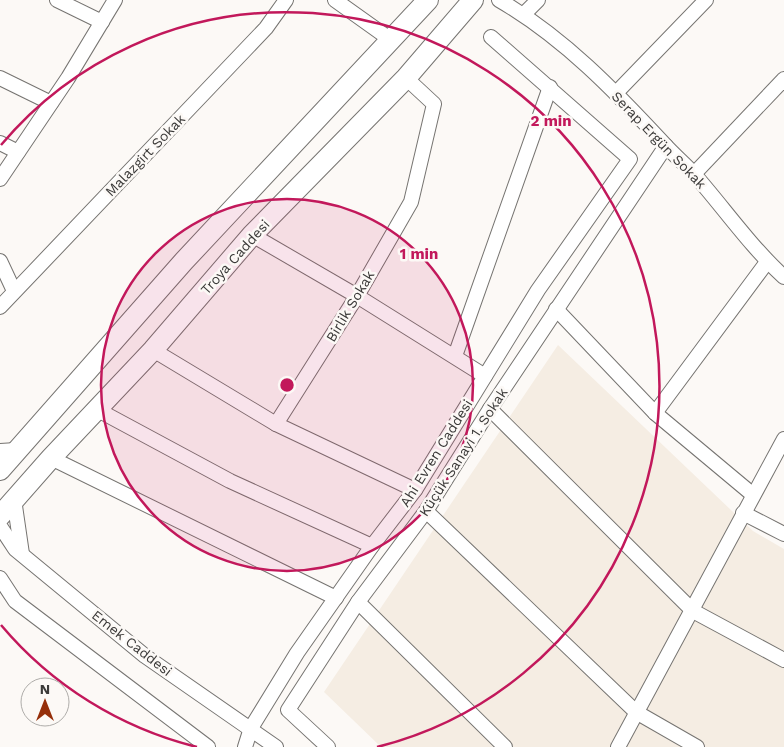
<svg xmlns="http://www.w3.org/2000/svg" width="784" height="747" viewBox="0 0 784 747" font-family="'Work Sans',sans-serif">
<rect width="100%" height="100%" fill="#fcf9f6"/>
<path fill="#f5ede3" d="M 558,345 L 753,531 L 784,549 L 784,747 L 381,747 L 324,692 Z"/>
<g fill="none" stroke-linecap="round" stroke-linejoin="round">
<defs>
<g id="minor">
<path d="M 57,0 L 102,22"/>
<path d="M 335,0 L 391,40"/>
<path d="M 499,0 C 563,37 615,91 665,145 C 674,155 685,164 694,174 C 724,208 750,246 784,277"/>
<path d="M 524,14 L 538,0"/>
<path d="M 0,78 L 51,103"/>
<path d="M 616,93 L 706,0"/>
<path d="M 0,143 L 18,152"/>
<path d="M 694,174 L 784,79"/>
<path d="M 0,179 L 68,78 L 115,0"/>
<path d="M 252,235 L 357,296 L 485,376"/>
<path d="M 0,261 L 14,291"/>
<path d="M 0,307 L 266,28 L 286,0"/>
<path d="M 556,309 L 655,413 L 752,494"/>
<path d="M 153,350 L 276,424 L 415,490"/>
<path d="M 455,356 L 550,87"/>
<path d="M 490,409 L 693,611 L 784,660"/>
<path d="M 98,410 L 230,481 L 372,546"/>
<path d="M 655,413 L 767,262"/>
<path d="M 276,424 L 357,296 L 411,202 L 434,104 L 406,78"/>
<path d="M 0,451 L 16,450"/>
<path d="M 51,458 L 336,598"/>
<path d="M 14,499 L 22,554"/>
<path d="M 426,511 L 636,712 L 697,747"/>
<path d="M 743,513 L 784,534"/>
<path d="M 0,526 L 15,549 L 145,656 L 276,747"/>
<path d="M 0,578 L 15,601 L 208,747"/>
<path d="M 358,602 L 505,747"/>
<path d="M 245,747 L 251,728 L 297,653 L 372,546 L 415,490 L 538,290 L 630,159 L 491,37"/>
<path d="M 328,747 L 288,710 L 358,602 L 426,511 L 490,409 L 666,146"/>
<path d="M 618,747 L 784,439"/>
</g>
<g id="secondary">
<path d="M 0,470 L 184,261 L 428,0"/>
<path d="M 0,516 L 51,458 L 153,350 L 252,235 L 406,78 L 473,0"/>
</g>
</defs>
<use href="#minor" stroke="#767471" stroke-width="16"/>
<use href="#secondary" stroke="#767471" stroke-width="22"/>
<use href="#minor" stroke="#fff" stroke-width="14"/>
<use href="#secondary" stroke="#fff" stroke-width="20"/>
</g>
<circle cx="287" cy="385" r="186" fill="#c2185b" fill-opacity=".12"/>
<g fill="none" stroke="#c2185b" stroke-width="2.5">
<circle cx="287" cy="385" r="186"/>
<path d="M197 747A373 373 0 0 1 1 625M1 145A373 373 0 1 1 377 747"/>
</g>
<g text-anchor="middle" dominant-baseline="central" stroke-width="5" stroke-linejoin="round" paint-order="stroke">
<g font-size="14" fill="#3b3a39" stroke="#fcf9f6">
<text transform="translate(659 140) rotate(46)">Serap Ergün Sokak</text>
<text transform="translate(145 155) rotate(-46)">Malazgirt Sokak</text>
<text transform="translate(235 257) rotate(-48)">Troya Caddesi</text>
<text transform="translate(350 306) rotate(-59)">Birlik Sokak</text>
<text transform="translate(463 452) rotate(-57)">Küçük Sanayi 1. Sokak</text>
<text transform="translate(436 453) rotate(-58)">Ahi Evren Caddesi</text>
<text transform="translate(132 643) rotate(38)">Emek Caddesi</text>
</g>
</g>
<circle cx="287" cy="385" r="8" fill="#c2185b" stroke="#fcf9f6" stroke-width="2.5"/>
<g font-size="15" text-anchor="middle" font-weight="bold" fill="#c2185b" stroke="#fcf9f6" stroke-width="5" stroke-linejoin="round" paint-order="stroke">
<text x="551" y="126">2 min</text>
<text x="419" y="259">1 min</text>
</g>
<g transform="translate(45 702)"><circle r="24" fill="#fcf9f6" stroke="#afadaa"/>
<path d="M0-4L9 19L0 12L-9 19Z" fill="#952f0a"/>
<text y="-8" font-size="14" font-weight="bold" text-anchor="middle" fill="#3b3a39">N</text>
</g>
</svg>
